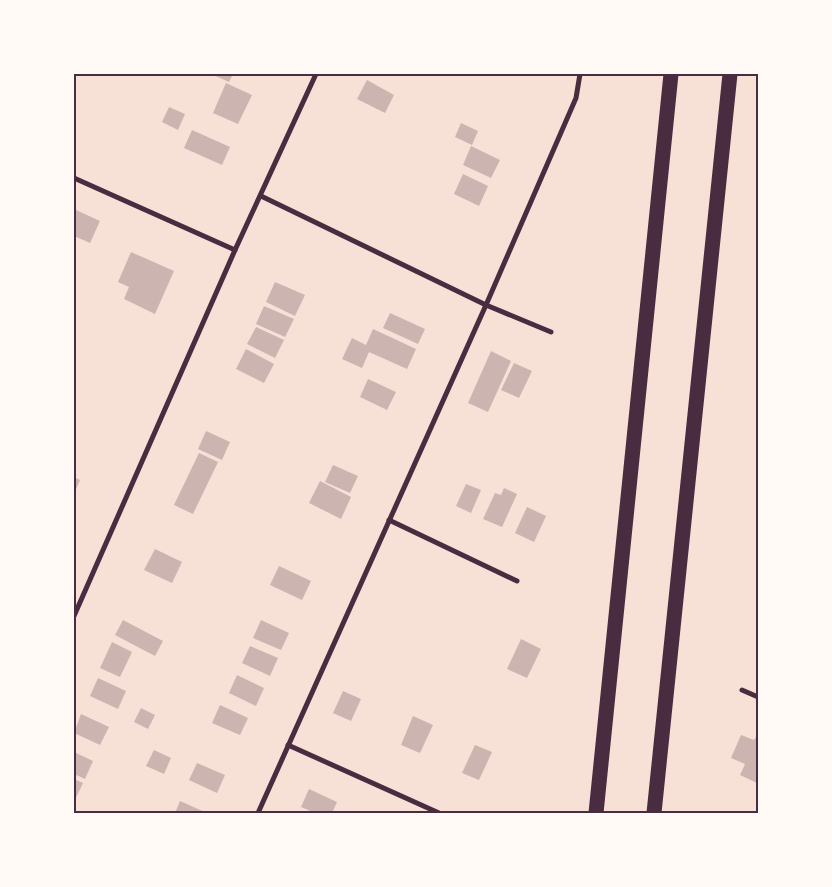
<svg xmlns="http://www.w3.org/2000/svg" width="832" height="887" viewBox="0 0 832 887" font-family="'Fira Sans Condensed',sans-serif">
<rect width="100%" height="100%" fill="#f7e1d7"/>
<g fill="#ccb4b1">
<path d="M 211,74 L 233,74 L 229,82 Z"/>
<path d="M 367,80 L 394,95 L 385,113 L 357,99 Z"/>
<path d="M 226,83 L 252,95 L 238,124 L 213,113 Z"/>
<path d="M 169,107 L 185,114 L 178,130 L 162,122 Z"/>
<path d="M 461,123 L 478,131 L 472,145 L 455,137 Z"/>
<path d="M 192,130 L 230,147 L 222,165 L 184,148 Z"/>
<path d="M 471,146 L 500,160 L 491,178 L 463,165 Z"/>
<path d="M 463,174 L 488,186 L 479,206 L 454,194 Z"/>
<path d="M 76,210 L 100,221 L 90,243 L 74,236 L 74,216 Z"/>
<path d="M 131,252 L 174,271 L 155,314 L 124,299 L 129,287 L 118,282 Z"/>
<path d="M 275,282 L 305,295 L 295,316 L 266,302 Z"/>
<path d="M 264,306 L 294,319 L 285,337 L 256,324 Z"/>
<path d="M 390,313 L 425,329 L 418,344 L 383,328 Z"/>
<path d="M 256,327 L 284,340 L 275,358 L 247,344 Z"/>
<path d="M 373,329 L 416,349 L 407,369 L 369,352 L 362,368 L 342,359 L 352,338 L 366,345 Z"/>
<path d="M 246,349 L 274,364 L 264,383 L 236,369 Z"/>
<path d="M 491,351 L 511,361 L 488,412 L 468,403 Z"/>
<path d="M 514,363 L 532,371 L 519,398 L 501,390 Z"/>
<path d="M 368,379 L 396,392 L 387,410 L 360,397 Z"/>
<path d="M 206,431 L 230,442 L 222,460 L 198,449 Z"/>
<path d="M 199,453 L 218,462 L 193,514 L 174,505 Z"/>
<path d="M 333,465 L 358,476 L 350,493 L 325,482 Z"/>
<path d="M 74,477 L 80,480 L 74,494 Z"/>
<path d="M 320,481 L 351,497 L 341,519 L 309,503 Z"/>
<path d="M 466,484 L 481,490 L 471,513 L 456,506 Z"/>
<path d="M 504,488 L 517,494 L 502,527 L 483,519 L 495,493 L 501,495 Z"/>
<path d="M 527,507 L 546,516 L 534,542 L 515,533 Z"/>
<path d="M 155,549 L 182,562 L 172,583 L 144,570 Z"/>
<path d="M 279,566 L 311,581 L 302,600 L 270,585 Z"/>
<path d="M 123,620 L 163,641 L 155,656 L 115,635 Z"/>
<path d="M 261,620 L 289,633 L 281,650 L 253,638 Z"/>
<path d="M 521,639 L 541,649 L 527,678 L 507,669 Z"/>
<path d="M 112,642 L 132,652 L 120,677 L 100,668 Z"/>
<path d="M 250,646 L 278,658 L 270,676 L 242,663 Z"/>
<path d="M 237,675 L 264,688 L 256,706 L 229,693 Z"/>
<path d="M 98,678 L 126,691 L 118,709 L 90,696 Z"/>
<path d="M 343,691 L 361,699 L 351,721 L 333,713 Z"/>
<path d="M 220,705 L 248,718 L 240,735 L 212,723 Z"/>
<path d="M 141,708 L 155,715 L 148,729 L 134,722 Z"/>
<path d="M 81,714 L 109,727 L 100,745 L 74,733 Z"/>
<path d="M 413,716 L 433,725 L 420,753 L 401,745 Z"/>
<path d="M 741,735 L 754,740 L 756,737 L 758,738 L 757,783 L 740,775 L 745,764 L 731,758 Z"/>
<path d="M 475,745 L 492,752 L 479,780 L 462,773 Z"/>
<path d="M 154,750 L 171,758 L 164,774 L 146,766 Z"/>
<path d="M 74,752 L 93,761 L 85,779 L 74,774 Z"/>
<path d="M 197,763 L 225,775 L 217,793 L 189,780 Z"/>
<path d="M 74,779 L 83,783 L 74,802 Z"/>
<path d="M 309,789 L 337,802 L 332,813 L 315,813 L 301,807 Z"/>
<path d="M 180,801 L 207,813 L 175,813 Z"/>
</g>
<g fill="none" stroke-linecap="round" stroke-linejoin="round">
<g stroke="#4a2c40" stroke-width="5">
<path d="M 74,178 L 235,250"/>
<path d="M 261,196 L 486,305 L 551,332"/>
<path d="M 389,520 L 517,581"/>
<path d="M 74,616 L 235,250 L 316,74"/>
<path d="M 742,690 L 758,697"/>
<path d="M 288,745 L 439,813"/>
<path d="M 258,813 L 486,305 L 576,98 L 580,74"/>
</g>
<g stroke="#4a2c40" stroke-width="15">
<path d="M 596,813 L 671,74"/>
<path d="M 654,813 L 730,74"/>
</g>
</g>
<rect width="832" height="887" fill="none" stroke="#fffaf5" stroke-width="150"/>
<rect x="75" y="75" width="682" height="737" fill="none" stroke="#4a2c40" stroke-width="2"/>
</svg>
